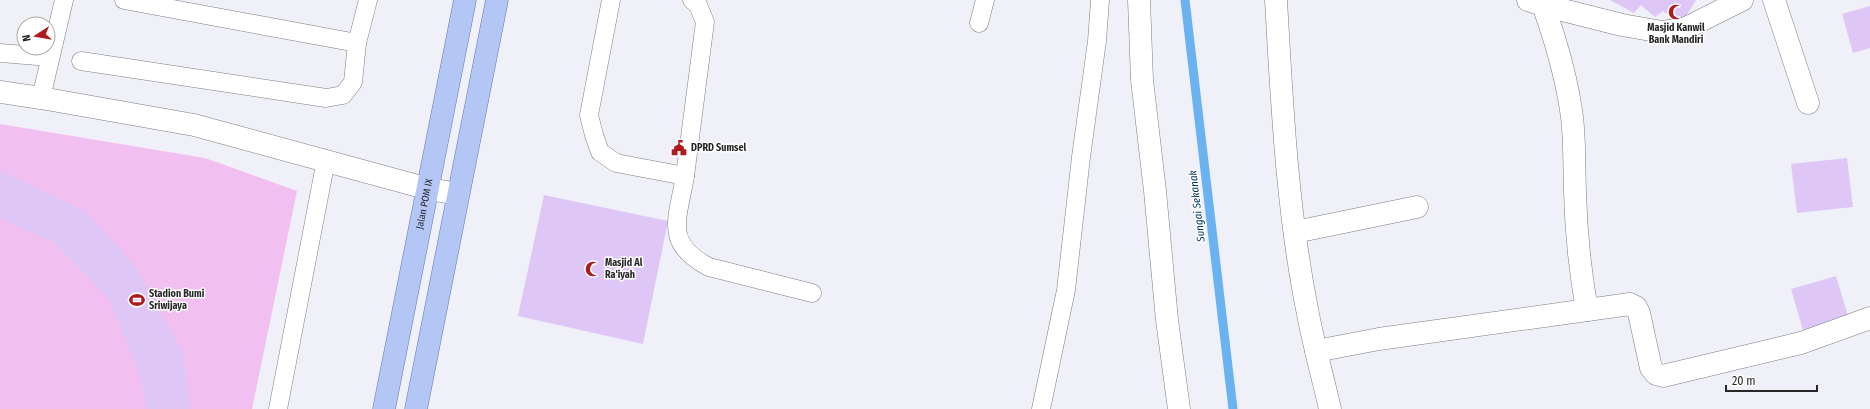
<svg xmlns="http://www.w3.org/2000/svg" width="1870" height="409" viewBox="0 0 1870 409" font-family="'Fira Sans Condensed',sans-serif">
<rect width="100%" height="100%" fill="#f0f0f8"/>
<path fill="#f1bff0" d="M 0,124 L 205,158 L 297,191 L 252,409 L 0,409 Z"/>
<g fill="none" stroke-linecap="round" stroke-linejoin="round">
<path stroke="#6bb3f0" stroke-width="9" d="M 1185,0 L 1233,409"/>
</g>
<g fill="#dec7f6">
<path d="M 1610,0 L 1696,0 L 1681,24 L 1663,11 L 1655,17 L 1641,5 L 1634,13 Z"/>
<path d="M 1870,6 L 1870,48 L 1853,53 L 1842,14 Z"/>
<path d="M 1847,158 L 1853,207 L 1797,213 L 1791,164 Z"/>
<path d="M 0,171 L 85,211 L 136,267 L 184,355 L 190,409 L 147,409 L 140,375 L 109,299 L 55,243 L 0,218 Z"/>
<path d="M 544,195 L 668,221 L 643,344 L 518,316 Z"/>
<path d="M 1836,276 L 1848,316 L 1803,330 L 1791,289 Z"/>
</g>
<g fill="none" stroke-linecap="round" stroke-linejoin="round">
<defs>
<g id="service">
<path d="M 611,0 L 589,115 L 594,135 L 600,152 L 616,163 L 685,176 L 705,22 L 698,5 L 692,0"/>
<path d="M 979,23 L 985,0"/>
<path d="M 357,43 L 368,0"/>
<path d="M 0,53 L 50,57"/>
<path d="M 81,61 L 326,98 L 343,95 L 353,82 L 357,43 L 124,0"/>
<path d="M 41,98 L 64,0"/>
<path d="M 685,176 C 678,219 663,243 709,267 L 812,293"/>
<path d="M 278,409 L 326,160"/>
<path d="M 1041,409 L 1066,290 L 1081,157 L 1097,41 L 1100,0"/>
</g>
<g id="minor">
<path d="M 1139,0 L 1142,80 L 1155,191 L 1167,320 L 1179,409"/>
<path d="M 1276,0 C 1282,105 1287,211 1308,314 C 1314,346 1323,378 1330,409"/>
<path d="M 1528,0 L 1543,5 C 1556,41 1567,79 1572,117 C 1575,142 1574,167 1575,192 C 1576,232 1580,271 1587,310"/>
<path d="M 1774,0 L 1808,103"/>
<path d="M 1543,5 L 1622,25 L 1662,32 L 1684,29 L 1742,0"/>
<path d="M 0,92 L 41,98 L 194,125 L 429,189 L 458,194"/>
<path d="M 1295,232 L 1417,207"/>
<path d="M 1316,351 L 1379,339 L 1630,304 L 1636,307 L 1639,313 L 1651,368 L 1656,374 L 1663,376 L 1801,343 L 1870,318"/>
</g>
<g id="primary">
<path id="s1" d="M 384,409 L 465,0"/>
<path d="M 416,409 L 497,0"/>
</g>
</defs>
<use href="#service" stroke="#7c7c83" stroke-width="19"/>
<use href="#minor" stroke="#7c7c83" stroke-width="23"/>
<use href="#primary" stroke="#6176a9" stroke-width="23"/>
<use href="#service" stroke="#fff" stroke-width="18"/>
<use href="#minor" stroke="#fff" stroke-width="22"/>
<use href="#primary" stroke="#b3c6f5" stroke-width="22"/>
</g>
<defs>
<symbol id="mosque-bare" viewBox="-9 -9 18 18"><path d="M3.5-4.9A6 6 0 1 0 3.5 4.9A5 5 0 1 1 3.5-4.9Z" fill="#ad1b1a" stroke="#fff" stroke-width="2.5" paint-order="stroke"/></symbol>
<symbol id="civic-bare" viewBox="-9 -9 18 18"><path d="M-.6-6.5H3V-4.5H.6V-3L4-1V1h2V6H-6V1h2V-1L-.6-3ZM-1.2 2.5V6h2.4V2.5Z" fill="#ad1b1a" stroke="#fff" stroke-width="2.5" paint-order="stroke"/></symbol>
<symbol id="stadium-bare" viewBox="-9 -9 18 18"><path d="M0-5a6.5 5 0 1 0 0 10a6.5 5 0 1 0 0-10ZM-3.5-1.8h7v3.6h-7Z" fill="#ad1b1a" stroke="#fff" stroke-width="2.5" paint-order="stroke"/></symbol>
</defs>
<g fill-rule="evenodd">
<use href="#mosque-bare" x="1665" y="1" width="22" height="22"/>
<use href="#civic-bare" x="668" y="137" width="22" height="22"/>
<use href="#mosque-bare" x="582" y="258" width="22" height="22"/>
<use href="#stadium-bare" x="126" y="289" width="22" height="22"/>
</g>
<g text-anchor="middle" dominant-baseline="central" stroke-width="3" stroke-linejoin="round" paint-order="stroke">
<g font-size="10" font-weight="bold" fill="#272729" stroke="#fff" text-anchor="start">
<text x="1676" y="28" text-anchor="middle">Masjid Kanwil<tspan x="1676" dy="12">Bank Mandiri</tspan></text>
<text x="691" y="148">DPRD Sumsel</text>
<text x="605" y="263">Masjid Al<tspan x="605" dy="12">Ra'iyah</tspan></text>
<text x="149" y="294">Stadion Bumi<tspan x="149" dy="12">Sriwijaya</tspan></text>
</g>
<g font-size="10" fill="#272729" stroke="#fff">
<text stroke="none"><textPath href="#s1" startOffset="209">Jalan POM IX</textPath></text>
</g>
<g font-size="11" font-style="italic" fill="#013b62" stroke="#fff">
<text transform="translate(1197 206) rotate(-97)">Sungai Sekanak</text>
</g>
</g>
<g transform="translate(36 36) rotate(258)"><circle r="19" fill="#ffffff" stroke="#a9a9a9"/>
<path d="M0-3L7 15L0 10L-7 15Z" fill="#ad1b1a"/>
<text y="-6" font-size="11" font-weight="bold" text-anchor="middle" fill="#272729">N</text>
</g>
<path d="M1726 385v6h91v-6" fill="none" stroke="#272729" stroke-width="2"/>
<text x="1732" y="385" font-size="12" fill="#272729" stroke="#ffffff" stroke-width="3" paint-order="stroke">20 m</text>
</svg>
